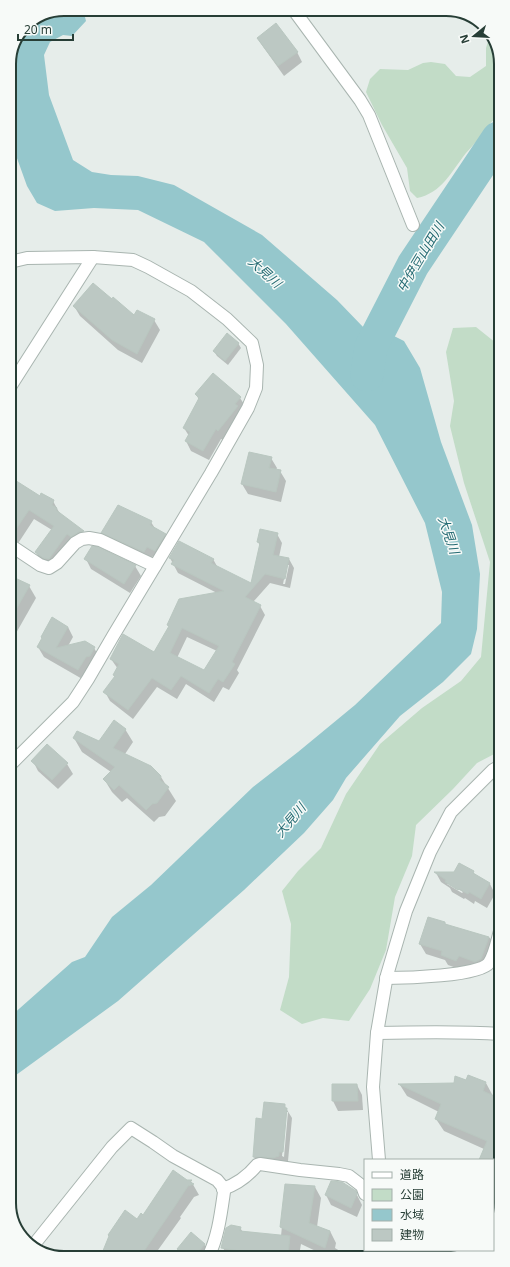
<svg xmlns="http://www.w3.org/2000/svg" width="510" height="1267" viewBox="0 0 510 1267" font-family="'Noto Sans','Noto Sans JP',sans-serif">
<rect width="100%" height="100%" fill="#e6edea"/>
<g fill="#c2dcc7">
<path d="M 490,35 L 498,46 L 498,117 C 488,123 491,125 484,132 C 478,140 472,146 466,153 C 451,172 442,193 417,198 L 410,191 L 407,168 L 382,125 L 366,92 L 370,79 L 380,69 L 408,70 L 423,63 L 431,62 L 445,64 L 456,76 L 470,77 L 486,66 L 486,48 Z"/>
<path d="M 9,217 L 16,223 L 15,243 L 10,246 Z"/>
<path d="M 476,327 L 496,343 L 499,344 L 500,751 L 477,763 L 453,789 L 416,825 L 412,856 L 395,897 L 386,950 L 370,989 L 349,1021 L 323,1018 L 302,1024 L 280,1010 L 289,977 L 291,924 L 282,891 L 298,871 L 321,848 L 346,794 L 380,744 L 422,708 L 461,681 L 481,657 L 490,562 L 464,483 L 450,426 L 454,401 L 446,352 L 453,328 Z"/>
</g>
<path fill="#95c7cc" d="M 64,9 L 83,9 L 86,21 L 72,36 L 63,35 L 50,42 L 44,55 L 49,95 L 73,160 L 92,172 L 111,175 L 138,176 L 174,185 L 262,235 L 337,300 L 365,329 L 394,336 L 404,341 L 420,368 L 441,442 L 472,525 L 480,574 L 477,629 L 471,654 L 443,682 L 400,716 L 346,778 L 333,800 L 304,833 L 244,890 L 118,1001 L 12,1078 L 11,1016 L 72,962 L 85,957 L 112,917 L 151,885 L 253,787 L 298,752 L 355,705 L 441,623 L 442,592 L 425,523 L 375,425 L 286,324 L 204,242 L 138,210 L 94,208 L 55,211 L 37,203 L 27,186 L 9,136 L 9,60 L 25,25 Z"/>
<g fill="#0003" fill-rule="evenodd">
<path d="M 258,39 L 297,52 L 302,62 L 284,76 L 264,48 Z"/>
<path d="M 112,301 L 134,316 L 154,320 L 160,330 L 142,363 L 118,350 L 80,316 L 74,306 Z"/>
<path d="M 238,343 L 241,348 L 228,365 L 217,356 L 214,351 Z"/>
<path d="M 196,394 L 240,398 L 246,407 L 224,440 L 221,439 L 209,460 L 191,451 L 186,441 L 189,436 L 184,428 L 199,400 Z"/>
<path d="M 271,458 L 277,468 L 276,470 L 280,471 L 286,481 L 281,502 L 248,494 L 242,484 Z"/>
<path d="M 10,476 L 20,485 L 40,497 L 53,501 L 60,514 L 83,532 L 88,540 L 49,567 L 41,561 L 36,552 L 52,530 L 34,519 L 17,545 L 10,540 Z"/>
<path d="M 151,522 L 156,530 L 165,535 L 170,545 L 161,560 L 153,556 L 149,562 L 108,542 L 102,533 Z"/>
<path d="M 277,534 L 282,543 L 279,557 L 289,559 L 294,568 L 290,588 L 270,583 L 253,602 L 260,606 L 265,615 L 237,670 L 239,673 L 229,690 L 223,687 L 214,702 L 186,684 L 177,699 L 157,687 L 133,719 L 110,701 L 105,692 L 116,678 L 114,675 L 118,669 L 111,659 L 154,653 L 170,628 L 168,625 L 217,593 L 178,573 L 170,558 L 213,559 L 218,568 L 251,585 L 260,546 L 258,542 ZM 287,565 L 289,565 L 285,584 L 283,584 ZM 187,637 L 217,651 L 204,672 L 177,658 Z"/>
<path d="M 86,559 L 135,566 L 141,576 L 130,593 L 91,569 Z"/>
<path d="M 10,586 L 29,586 L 36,598 L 11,642 Z"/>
<path d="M 68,627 L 73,637 L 68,646 L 94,648 L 100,658 L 84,680 L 44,657 L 38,647 L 43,639 Z"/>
<path d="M 125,729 L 133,742 L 125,754 L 161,777 L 176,801 L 165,816 L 159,817 L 154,822 L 127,798 L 122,802 L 112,792 L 104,779 L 111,772 L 82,752 L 74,738 L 99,743 Z"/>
<path d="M 47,745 L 67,764 L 73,774 L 58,789 L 38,771 L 33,761 Z"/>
<path d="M 473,872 L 475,875 L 490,884 L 495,894 L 487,908 L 475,901 L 474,904 L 465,898 L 464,899 L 452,892 L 450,888 L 441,882 L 436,873 ZM 447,882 L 463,892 L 462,893 L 447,884 Z"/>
<path d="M 445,923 L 446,925 L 490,938 L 496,948 L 481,972 L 465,966 L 462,970 L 448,965 L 445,960 L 426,954 L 420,944 Z"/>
<path d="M 469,1076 L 486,1083 L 493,1096 L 501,1100 L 501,1171 L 493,1166 L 493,1160 L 488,1160 L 484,1149 L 444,1131 L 436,1119 L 439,1112 L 407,1096 L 400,1085 L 455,1084 L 466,1081 Z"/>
<path d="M 357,1085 L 362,1095 L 363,1110 L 338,1111 L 333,1101 Z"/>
<path d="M 284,1105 L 292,1118 L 288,1161 L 284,1161 L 284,1166 L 259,1166 L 254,1157 L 263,1120 ZM 286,1112 L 288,1112 L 284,1157 L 282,1156 Z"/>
<path d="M 187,1181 L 191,1181 L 199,1195 L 194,1197 L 180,1217 L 181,1218 L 153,1257 L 101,1258 L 137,1220 L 143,1216 Z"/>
<path d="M 332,1182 L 355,1191 L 362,1205 L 357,1217 L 331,1205 L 326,1195 Z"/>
<path d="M 286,1185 L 315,1187 L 321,1198 L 317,1227 L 330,1231 L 336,1243 L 335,1248 L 348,1256 L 323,1256 L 324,1255 L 301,1244 L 299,1256 L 228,1257 L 223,1248 L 240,1228 L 243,1232 L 281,1236 Z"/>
<path d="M 204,1244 L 210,1254 L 208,1257 L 183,1257 L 179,1249 Z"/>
</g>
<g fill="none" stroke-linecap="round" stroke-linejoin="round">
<path stroke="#95c7cc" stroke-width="33" d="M 367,375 L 371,347 L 413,265 L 498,138"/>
</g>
<g fill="#bcc8c3" stroke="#b9c7c0" fill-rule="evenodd">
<path d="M 276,23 L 298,52 L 278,66 L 257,38 Z"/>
<path d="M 93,283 L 112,299 L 113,297 L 134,315 L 137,310 L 155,319 L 137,354 L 112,340 L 73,306 Z"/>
<path d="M 227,333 L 239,343 L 225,361 L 213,351 Z"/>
<path d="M 213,373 L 241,397 L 235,404 L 238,406 L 218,431 L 216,429 L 203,451 L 185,441 L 190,432 L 183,428 L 199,398 L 195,394 Z"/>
<path d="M 249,452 L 272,457 L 269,468 L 281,470 L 276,492 L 241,484 Z"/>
<path d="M 10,477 L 40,496 L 41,493 L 54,500 L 52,505 L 57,508 L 56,510 L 84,531 L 79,532 L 71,537 L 67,534 L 49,559 L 43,558 L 35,552 L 54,526 L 29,510 L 10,538 Z"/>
<path d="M 118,505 L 152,521 L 150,525 L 166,534 L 155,551 L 147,547 L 144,552 L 101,533 Z"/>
<path d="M 260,529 L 278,533 L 273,555 L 289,558 L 285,579 L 265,574 L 245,597 L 261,605 L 232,662 L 235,664 L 223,682 L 218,679 L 209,693 L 181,676 L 171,690 L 152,678 L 128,710 L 103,692 L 115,676 L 113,675 L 119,664 L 110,659 L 123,634 L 154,652 L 169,626 L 167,625 L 179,599 L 224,591 L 171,564 L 174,560 L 169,558 L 179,541 L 214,559 L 211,563 L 251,583 L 260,543 L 257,542 ZM 182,628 L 219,646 L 204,670 L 170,653 Z"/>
<path d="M 92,546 L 98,547 L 136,565 L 124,584 L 84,559 Z"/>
<path d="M 15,578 L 30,585 L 10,620 L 10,584 Z"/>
<path d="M 52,617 L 68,627 L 56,648 L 85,641 L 95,647 L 90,656 L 86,657 L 78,670 L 37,647 L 42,638 L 41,637 Z"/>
<path d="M 114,720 L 126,729 L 113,748 L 151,766 L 161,776 L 160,780 L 169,787 L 157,803 L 152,804 L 146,810 L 119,785 L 114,790 L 103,779 L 115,767 L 73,738 L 77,731 L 99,741 Z"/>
<path d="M 47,744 L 68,763 L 52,780 L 31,761 Z"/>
<path d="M 459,863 L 474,871 L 473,873 L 490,883 L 481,899 L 469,892 L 468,894 L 459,889 L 458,890 L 445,882 L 446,880 L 434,872 L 454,872 Z"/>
<path d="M 428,917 L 445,922 L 445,924 L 489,937 L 481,959 L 475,962 L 459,956 L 456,961 L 441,955 L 442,951 L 419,944 Z"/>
<path d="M 468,1075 L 486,1082 L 483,1091 L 501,1099 L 501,1160 L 479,1160 L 487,1141 L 435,1119 L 441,1104 L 398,1084 L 454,1083 L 455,1076 L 466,1080 Z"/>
<path d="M 332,1084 L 357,1084 L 358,1101 L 332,1101 Z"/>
<path d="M 264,1102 L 285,1104 L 285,1108 L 287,1108 L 283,1152 L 279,1152 L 279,1156 L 273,1158 L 261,1157 L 253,1157 L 256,1118 L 262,1119 Z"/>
<path d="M 173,1170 L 187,1180 L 192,1180 L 190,1182 L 194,1184 L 188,1186 L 175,1206 L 140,1257 L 100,1258 L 109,1236 L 108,1235 L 125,1210 L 137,1219 L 141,1213 L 143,1215 Z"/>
<path d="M 331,1181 L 342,1182 L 356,1191 L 357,1194 L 351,1208 L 325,1195 Z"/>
<path d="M 285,1184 L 315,1186 L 309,1223 L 330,1231 L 325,1248 L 280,1227 Z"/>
<path d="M 231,1225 L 241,1227 L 240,1231 L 290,1236 L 288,1256 L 252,1257 L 252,1253 L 221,1248 L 226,1228 Z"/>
<path d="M 191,1232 L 205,1244 L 194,1257 L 187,1257 L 177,1249 Z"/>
</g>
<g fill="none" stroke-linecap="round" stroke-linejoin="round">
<defs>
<g id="minor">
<path d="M 293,9 L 360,100 L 369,115 L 413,225"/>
<path d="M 10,262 L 27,258 L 93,257 L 133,260 L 148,267 L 191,291 L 227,319 L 252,343 L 257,365 L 256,388 L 248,408 L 211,473 L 113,636 L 88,679 L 73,702 L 11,764"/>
<path d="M 10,387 L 93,257"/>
<path d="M 10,545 L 40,565 L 49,568 L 57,563 L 75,543 L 82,539 L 89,538 L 100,540 L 155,566"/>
<path d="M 386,978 C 404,978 480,976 489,963 C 495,954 497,941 500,931"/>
<path d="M 377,1033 C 418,1032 459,1031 501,1034"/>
<path d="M 379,1160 L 373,1087 L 377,1033 L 387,975 L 406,911 L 430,852 L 451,812 L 493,770 L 500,766"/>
<path d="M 223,1189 C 237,1184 248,1176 257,1165 L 260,1164 L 300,1170 L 339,1174 L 349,1176 L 362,1186 L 365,1194"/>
<path d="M 32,1247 L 112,1147 L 131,1128 L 153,1142 L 173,1156 L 217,1180 L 222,1186 L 224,1192 C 221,1213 218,1238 208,1257"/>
<path d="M 377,1256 L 378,1250"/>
</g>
</defs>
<use href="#minor" stroke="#a9b5b0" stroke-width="14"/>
<use href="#minor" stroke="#fff" stroke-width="12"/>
</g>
<g text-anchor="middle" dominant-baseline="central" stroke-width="3" stroke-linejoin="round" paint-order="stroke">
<g font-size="13" font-style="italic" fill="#266c74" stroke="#f7faf8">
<text transform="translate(420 257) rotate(-59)">中伊豆山田川</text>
<text transform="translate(265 272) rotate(42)">大見川</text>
<text transform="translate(449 535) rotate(71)">大見川</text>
<text transform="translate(290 820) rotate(-50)">大見川</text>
</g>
</g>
<path d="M0 0H510V1267H0ZM64 16H446A48 48 0 0 1 494 64V1203A48 48 0 0 1 446 1251H64A48 48 0 0 1 16 1203V64A48 48 0 0 1 64 16Z" fill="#f7faf8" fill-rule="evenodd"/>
<path fill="none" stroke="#273e36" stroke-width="2" d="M64 16H446A48 48 0 0 1 494 64V1203A48 48 0 0 1 446 1251H64A48 48 0 0 1 16 1203V64A48 48 0 0 1 64 16Z"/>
<rect x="364" y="1159" width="130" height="92" fill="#f7faf8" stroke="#a4afaa"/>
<rect x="372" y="1172" width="20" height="6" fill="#ffffff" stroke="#a4afaa"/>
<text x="400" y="1179" font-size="12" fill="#273e36">道路</text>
<rect x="372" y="1189" width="20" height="12" fill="#c2dcc7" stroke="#a4afaa"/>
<text x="400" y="1199" font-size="12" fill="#273e36">公園</text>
<rect x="372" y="1209" width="20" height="12" fill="#95c7cc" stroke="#a4afaa"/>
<text x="400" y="1219" font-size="12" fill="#273e36">水域</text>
<rect x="372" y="1229" width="20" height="12" fill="#bcc8c3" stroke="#a4afaa"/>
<text x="400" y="1239" font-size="12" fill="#273e36">建物</text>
<g transform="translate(474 36) rotate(252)" stroke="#f7faf8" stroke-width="3" paint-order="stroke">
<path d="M0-3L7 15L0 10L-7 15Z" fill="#273e36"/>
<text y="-6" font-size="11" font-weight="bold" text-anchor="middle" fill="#273e36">N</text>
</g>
<path d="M18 34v6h55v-6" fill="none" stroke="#273e36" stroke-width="2"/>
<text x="24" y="34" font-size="12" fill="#273e36" stroke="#f7faf8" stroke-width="3" paint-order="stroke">20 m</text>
</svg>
